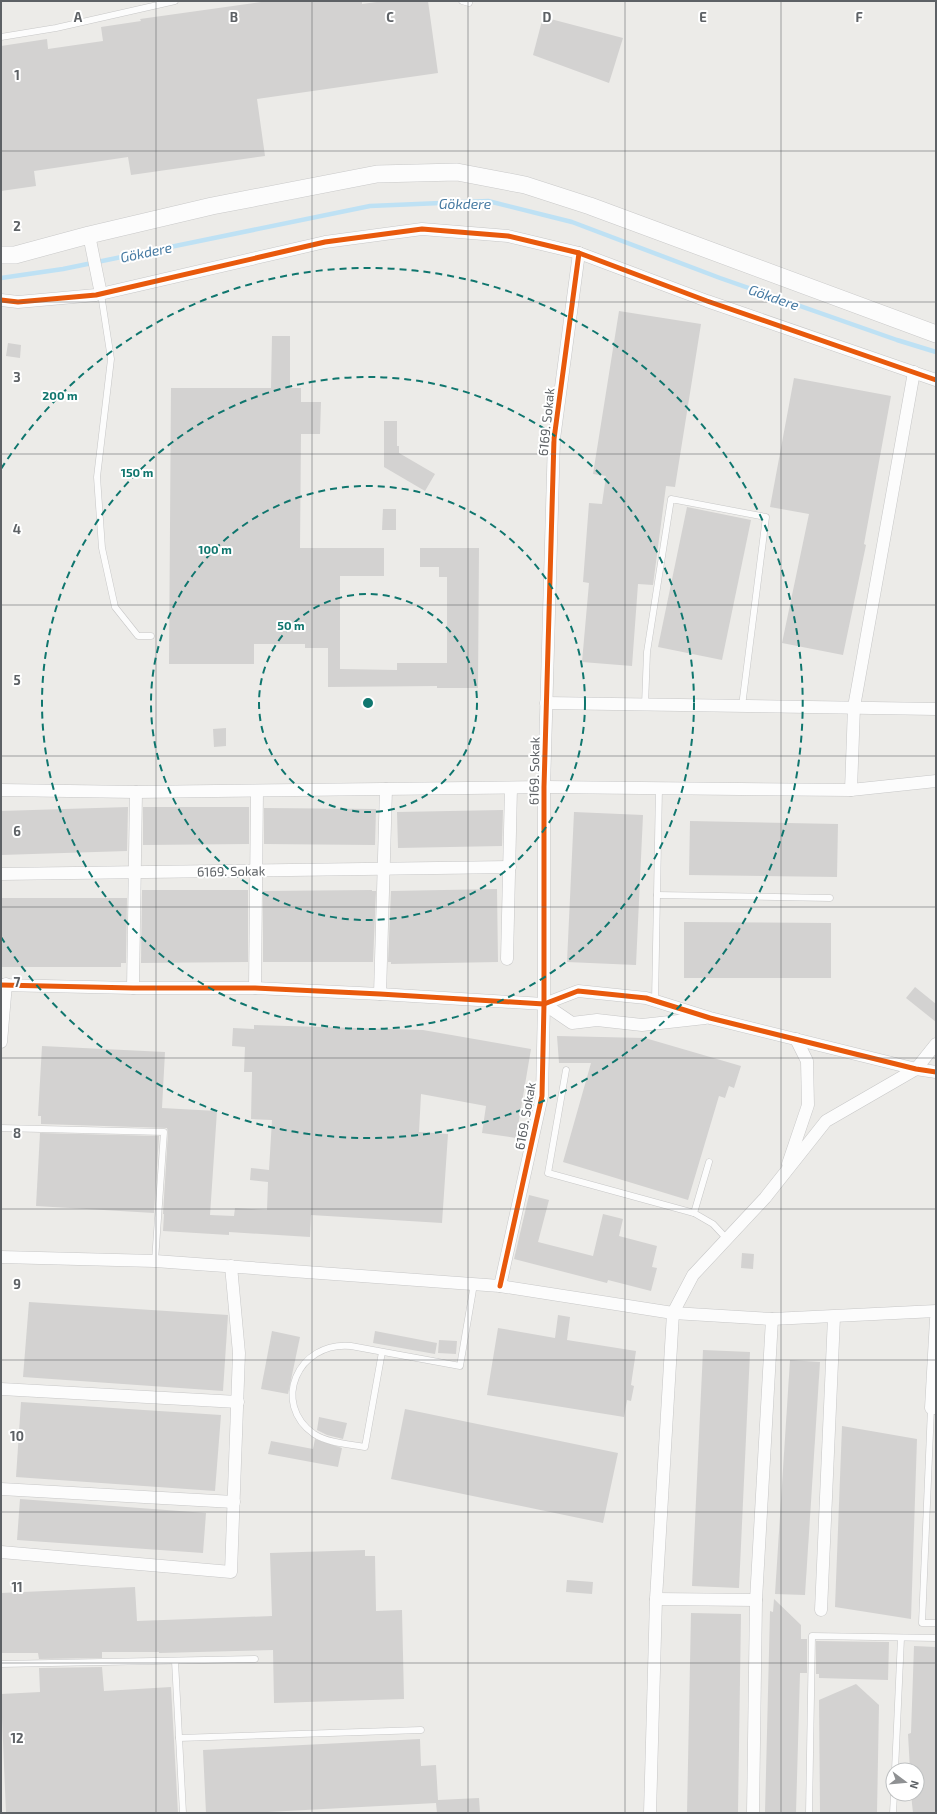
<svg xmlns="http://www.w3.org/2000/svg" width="937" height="1814" viewBox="0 0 937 1814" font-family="'Exo 2',sans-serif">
<rect width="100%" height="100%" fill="#ecebe8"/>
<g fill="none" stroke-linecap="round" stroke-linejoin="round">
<path stroke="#bee1f4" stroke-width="4.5" d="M 1,278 L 63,269 L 370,206 L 488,201 L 572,222 L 720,278 L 897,340 L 936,352"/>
</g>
<g fill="#d3d2d1">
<path d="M 268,1 L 362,1 L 362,4 L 384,1 L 428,1 L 438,73 L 257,99 L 265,156 L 131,175 L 128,157 L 34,171 L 36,186 L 1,191 L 1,46 L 47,39 L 48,49 L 103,41 L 101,27 L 141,21 L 140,19 Z"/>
<path d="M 543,17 L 623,38 L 609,83 L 533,55 Z"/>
<path d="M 619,311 L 701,324 L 675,487 L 666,486 L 653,585 L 638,584 L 632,666 L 582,662 L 589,583 L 583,582 L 589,503 L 602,504 L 606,476 L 593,474 Z"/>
<path d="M 272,336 L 290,336 L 290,388 L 301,388 L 301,402 L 321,402 L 320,434 L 301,434 L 300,548 L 384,548 L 384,576 L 340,576 L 340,669 L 397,670 L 397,663 L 447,663 L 447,577 L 439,577 L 439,567 L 420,567 L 420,548 L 479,548 L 478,688 L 437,688 L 437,686 L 328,687 L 328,648 L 305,648 L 305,644 L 254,644 L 254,664 L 169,664 L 171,388 L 271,388 Z"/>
<path d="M 8,343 L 21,345 L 20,358 L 6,356 Z"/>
<path d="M 794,378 L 891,396 L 864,544 L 866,545 L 843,655 L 782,643 L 809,514 L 770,507 Z"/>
<path d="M 384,421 L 397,421 L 397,446 L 399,446 L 399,453 L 435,474 L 425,491 L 384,467 Z"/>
<path d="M 687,507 L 751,520 L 722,660 L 658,647 Z"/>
<path d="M 383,509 L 396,509 L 396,530 L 382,530 Z"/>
<path d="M 226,728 L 226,746 L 214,747 L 213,729 Z"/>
<path d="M 128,807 L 127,851 L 1,855 L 1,811 Z"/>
<path d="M 143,807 L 249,807 L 249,844 L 143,845 Z"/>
<path d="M 264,808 L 376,809 L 375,845 L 264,844 Z"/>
<path d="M 503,810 L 502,846 L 398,848 L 397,812 Z"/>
<path d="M 574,812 L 643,815 L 636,965 L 567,962 Z"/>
<path d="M 690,821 L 838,824 L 837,877 L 689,875 Z"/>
<path d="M 497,889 L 498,962 L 391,964 L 391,962 L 388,962 L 391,891 Z"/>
<path d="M 142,890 L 248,890 L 248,962 L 141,963 Z"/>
<path d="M 372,890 L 372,891 L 376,891 L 373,962 L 263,962 L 263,891 Z"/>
<path d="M 1,898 L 127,898 L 126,963 L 121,963 L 121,967 L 1,967 Z"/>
<path d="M 684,922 L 831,923 L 831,978 L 684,978 Z"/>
<path d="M 915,987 L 936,1004 L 936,1022 L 906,998 Z"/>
<path d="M 254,1025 L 423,1030 L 531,1049 L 516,1138 L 482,1133 L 486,1106 L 421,1094 L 419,1132 L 448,1134 L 442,1223 L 311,1215 L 310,1237 L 229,1232 L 229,1235 L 163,1231 L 164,1214 L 163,1214 L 168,1132 L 167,1128 L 41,1124 L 41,1116 L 38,1116 L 42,1046 L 165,1052 L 162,1108 L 217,1111 L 210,1215 L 234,1216 L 235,1208 L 267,1210 L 268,1182 L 250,1180 L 251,1168 L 269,1170 L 272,1120 L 251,1119 L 252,1072 L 244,1072 L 245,1047 L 232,1046 L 233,1028 L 254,1029 Z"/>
<path d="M 557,1036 L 645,1038 L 741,1066 L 734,1088 L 729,1086 L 725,1098 L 719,1096 L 688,1200 L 563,1162 L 591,1063 L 559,1063 Z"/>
<path d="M 40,1133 L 159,1136 L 154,1213 L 36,1206 Z"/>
<path d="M 529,1195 L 549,1200 L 538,1242 L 593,1256 L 603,1214 L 623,1219 L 619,1236 L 657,1246 L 652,1267 L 657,1268 L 651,1291 L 608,1280 L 607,1283 L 514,1259 Z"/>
<path d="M 742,1253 L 754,1254 L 753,1269 L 741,1268 Z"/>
<path d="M 29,1302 L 228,1315 L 223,1391 L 23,1377 Z"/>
<path d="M 558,1315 L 570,1317 L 567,1340 L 636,1351 L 631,1385 L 634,1386 L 631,1401 L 627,1400 L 624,1417 L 487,1395 L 498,1328 L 555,1338 Z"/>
<path d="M 272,1331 L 300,1337 L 288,1394 L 261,1389 Z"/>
<path d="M 375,1331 L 437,1343 L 435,1354 L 373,1343 Z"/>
<path d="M 439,1340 L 457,1341 L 456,1354 L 438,1353 Z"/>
<path d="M 703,1350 L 750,1352 L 739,1588 L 692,1586 Z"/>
<path d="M 790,1360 L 820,1362 L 805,1595 L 775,1594 Z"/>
<path d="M 21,1402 L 221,1415 L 215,1491 L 16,1477 Z"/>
<path d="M 405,1409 L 618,1453 L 603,1523 L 391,1479 Z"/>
<path d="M 319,1417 L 347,1423 L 343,1439 L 327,1435 L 317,1430 Z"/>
<path d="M 842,1426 L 917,1439 L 911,1619 L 835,1607 Z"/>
<path d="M 315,1439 L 342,1448 L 338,1467 L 268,1454 L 271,1441 L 313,1449 Z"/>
<path d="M 20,1499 L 206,1513 L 203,1553 L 17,1540 Z"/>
<path d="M 365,1550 L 365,1556 L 375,1556 L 376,1611 L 402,1610 L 404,1699 L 274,1703 L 273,1650 L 159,1653 L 159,1652 L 102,1652 L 102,1658 L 39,1659 L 38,1653 L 1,1653 L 1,1593 L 135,1587 L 137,1621 L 272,1616 L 270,1553 Z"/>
<path d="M 567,1580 L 593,1582 L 592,1594 L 566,1592 Z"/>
<path d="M 774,1599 L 801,1625 L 801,1639 L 807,1639 L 807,1673 L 800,1673 L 796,1813 L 765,1813 L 770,1611 L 773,1612 Z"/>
<path d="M 691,1613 L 741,1614 L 738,1813 L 687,1813 Z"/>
<path d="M 816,1641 L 889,1642 L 888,1680 L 819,1678 L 819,1674 L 816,1674 Z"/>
<path d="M 914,1646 L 936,1647 L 936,1813 L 913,1813 L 911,1794 L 917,1794 L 917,1770 L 910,1770 L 908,1734 L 911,1733 Z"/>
<path d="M 102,1667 L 104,1691 L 171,1687 L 178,1813 L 6,1813 L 1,1694 L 40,1692 L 39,1668 Z"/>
<path d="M 856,1684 L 879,1705 L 877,1813 L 820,1813 L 819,1700 Z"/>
<path d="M 420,1739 L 421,1766 L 436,1765 L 438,1800 L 479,1798 L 480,1813 L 437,1813 L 436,1803 L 247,1813 L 206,1813 L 203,1750 Z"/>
</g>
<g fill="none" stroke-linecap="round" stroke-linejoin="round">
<defs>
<g id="service">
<path d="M 462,1 L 469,3"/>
<path d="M 1,37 L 56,28 L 175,1"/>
<path d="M 101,294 L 111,359 L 97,477 L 102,548 L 115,607 L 138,636 L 151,636"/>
<path d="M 645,705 L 647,652 L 671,499 L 766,517 L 742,706"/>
<path d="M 657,895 L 830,898"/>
<path d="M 655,1001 L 659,788"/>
<path d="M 566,1070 L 548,1173 L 694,1213 L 713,1224 L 727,1239"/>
<path d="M 1,1128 L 164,1132 L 155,1261"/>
<path d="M 694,1213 L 709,1162"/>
<path d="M 382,1352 L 365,1447 C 348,1444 328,1443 314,1434 C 271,1404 297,1341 351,1346 L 460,1366 L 474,1284"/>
<path d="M 931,1408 L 922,1623 L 936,1623"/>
<path d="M 175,1661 L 183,1813"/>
<path d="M 1,1664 L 255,1659"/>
<path d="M 179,1738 L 421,1730"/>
<path d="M 895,1770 L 901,1638"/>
<path d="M 809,1813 L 812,1636 L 936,1638"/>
<path d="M 893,1813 L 894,1794"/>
</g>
<g id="minor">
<path d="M 89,235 L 101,294"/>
<path d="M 1,300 L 18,302 L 96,295 L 325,242 L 422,229 L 508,236 L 579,253 L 707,301 L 936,380"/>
<path d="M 546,703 L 936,709"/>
<path d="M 1,790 L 136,792 L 544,787 L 851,790 L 936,781"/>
<path d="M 851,790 L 854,707 L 914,372"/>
<path d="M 1,874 L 510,867"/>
<path d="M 507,959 L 511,788"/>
<path d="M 1,985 L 133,988 L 255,988 L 380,994 L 544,1004 L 578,991 L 646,998 L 710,1018 L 916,1069 L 936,1072"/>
<path d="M 133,988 L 136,792"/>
<path d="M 255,988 L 257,791"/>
<path d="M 380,994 L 386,789"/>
<path d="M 544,1004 L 572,1023 L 597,1020 L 642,1025 L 705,1018"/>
<path d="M 1,1042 L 6,984"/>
<path d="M 788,1164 L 808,1105 L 807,1061 L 796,1039"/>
<path d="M 1,1257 L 155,1261 L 500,1286 L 673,1313 L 772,1319 L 936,1311"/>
<path d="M 500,1286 L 542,1096 L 544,1004 L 544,787 L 554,439 L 579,253"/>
<path d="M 936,1319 L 931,1408 L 936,1408"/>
<path d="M 1,1389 L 238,1402"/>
<path d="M 1,1489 L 234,1502"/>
<path d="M 1,1552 L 231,1572 L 239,1353 L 231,1266"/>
<path d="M 656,1599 L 756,1600"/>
<path d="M 821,1610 L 834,1317"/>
<path d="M 650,1813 L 656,1599 L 673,1313 L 693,1275 L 765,1198 L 826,1121 L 916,1069 L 936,1044"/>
<path d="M 753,1813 L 756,1600 L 772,1319"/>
</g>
<path id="secondary" d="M 1,255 L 15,255 L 89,235 L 212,206 L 377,174 L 457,172 L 525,185 L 590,206 L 936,334"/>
</defs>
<use href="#service" stroke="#c7c7c7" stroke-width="7"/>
<use href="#minor" stroke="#c7c7c7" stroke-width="13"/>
<use href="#secondary" stroke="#c9c9c9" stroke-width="18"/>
<use href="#service" stroke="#fcfcfc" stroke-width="6"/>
<use href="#minor" stroke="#fcfcfc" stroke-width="12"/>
<use href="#secondary" stroke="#fcfcfc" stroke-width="17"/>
<defs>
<g id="cycleway">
<path d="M 1,300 L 18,302 L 96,295 L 325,242 L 422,229 L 508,236 L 579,253 L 707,301 L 936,380"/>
<path d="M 1,985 L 133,988 L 255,988 L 380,994 L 544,1004 L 578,991 L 646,998 L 710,1018 L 916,1069 L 936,1072"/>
<path d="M 500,1286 L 542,1096 L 544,1004 L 544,787 L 554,439 L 579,253"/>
</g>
</defs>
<use href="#cycleway" stroke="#fff" stroke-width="8"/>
<use href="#cycleway" stroke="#e8590c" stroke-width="5"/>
</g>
<path fill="none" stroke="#5d6165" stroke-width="1" stroke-opacity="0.55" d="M 156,1 L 156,1813M 312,1 L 312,1813M 468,1 L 468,1813M 625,1 L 625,1813M 781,1 L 781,1813M 1,151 L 936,151M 1,302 L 936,302M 1,454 L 936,454M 1,605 L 936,605M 1,756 L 936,756M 1,907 L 936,907M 1,1058 L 936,1058M 1,1209 L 936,1209M 1,1360 L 936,1360M 1,1512 L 936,1512M 1,1663 L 936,1663"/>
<g fill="none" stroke="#0f766e" stroke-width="2" stroke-dasharray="7 5">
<circle cx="368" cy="703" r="109"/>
<circle cx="368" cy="703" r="217"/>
<circle cx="368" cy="703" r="326"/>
<path d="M1 469A435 435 0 1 1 1 937"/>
</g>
<g text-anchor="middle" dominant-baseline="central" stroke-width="4" stroke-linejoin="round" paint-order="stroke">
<g font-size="13" fill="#5d6165" stroke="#fff">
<text transform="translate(546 422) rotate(-84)">6169. Sokak</text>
<text transform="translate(534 771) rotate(-89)">6169. Sokak</text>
<text transform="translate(231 871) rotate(-1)">6169. Sokak</text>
<text transform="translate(525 1116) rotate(-80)">6169. Sokak</text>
</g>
<g font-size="14" font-style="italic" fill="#467aa2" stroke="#fff">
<text x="465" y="203">Gökdere</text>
<text transform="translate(146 252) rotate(-12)">Gökdere</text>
<text transform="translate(774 297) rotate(19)">Gökdere</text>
</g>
</g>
<g font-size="13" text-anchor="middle" font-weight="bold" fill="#5d6165" stroke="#fff" stroke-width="4" stroke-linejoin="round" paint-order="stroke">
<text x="78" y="22">A</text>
<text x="234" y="22">B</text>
<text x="390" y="22">C</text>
<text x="547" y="22">D</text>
<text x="703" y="22">E</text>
<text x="859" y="22">F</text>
<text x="17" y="80">1</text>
<text x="17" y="231">2</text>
<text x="17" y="382">3</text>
<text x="17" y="534">4</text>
<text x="17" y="685">5</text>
<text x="17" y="836">6</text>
<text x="17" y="987">7</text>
<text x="17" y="1138">8</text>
<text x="17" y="1289">9</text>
<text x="17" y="1441">10</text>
<text x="17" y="1592">11</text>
<text x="17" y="1743">12</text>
</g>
<circle cx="368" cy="703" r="6" fill="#0f766e" stroke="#fff" stroke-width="2"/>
<g font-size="12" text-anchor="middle" font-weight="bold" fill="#0f766e" stroke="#fff" stroke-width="4" stroke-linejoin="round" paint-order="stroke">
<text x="60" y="400">200 m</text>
<text x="137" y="477">150 m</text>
<text x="215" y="554">100 m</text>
<text x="291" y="630">50 m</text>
</g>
<rect width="937" height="1814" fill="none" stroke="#5d6165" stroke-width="4"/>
<g transform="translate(905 1782) rotate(106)"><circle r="19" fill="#ffffff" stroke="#bec0c1"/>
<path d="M0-3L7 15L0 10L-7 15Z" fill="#8f9193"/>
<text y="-6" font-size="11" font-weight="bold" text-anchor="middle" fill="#5d6165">N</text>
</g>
</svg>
